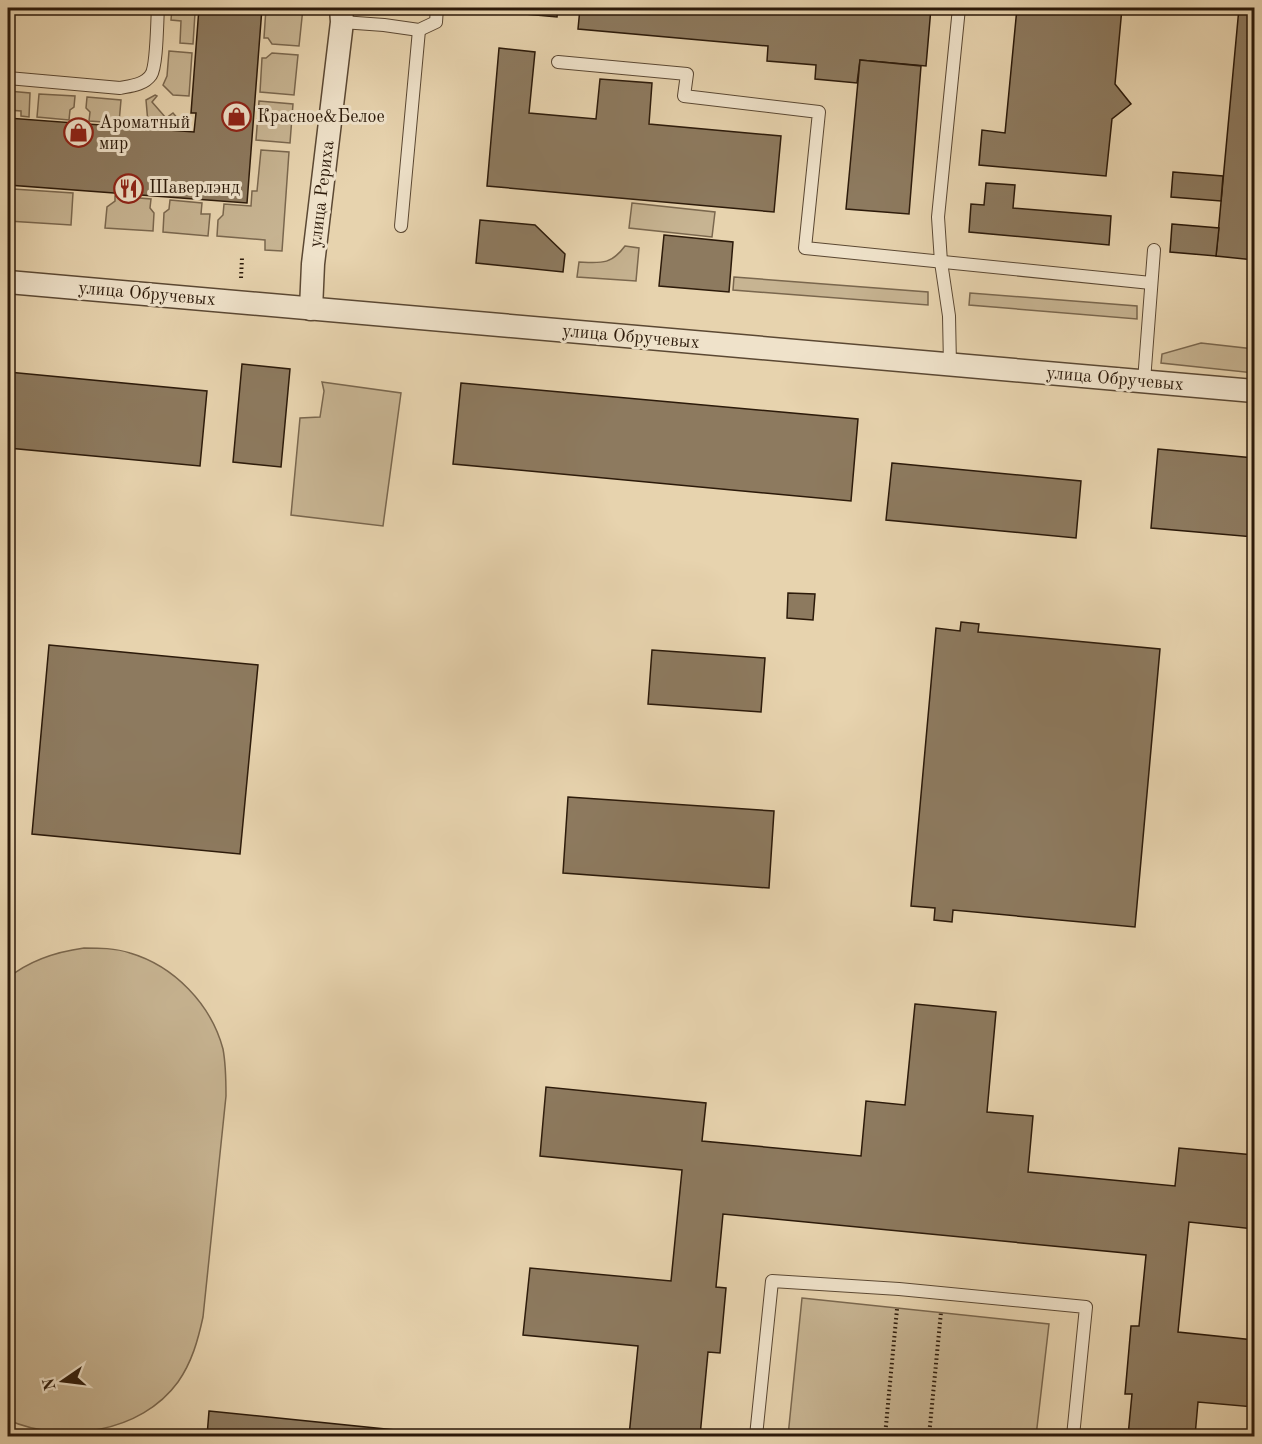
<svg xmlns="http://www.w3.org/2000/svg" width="1262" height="1444" viewBox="0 0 1262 1444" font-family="'Old Standard TT',serif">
<rect width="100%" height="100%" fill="#e7d3ae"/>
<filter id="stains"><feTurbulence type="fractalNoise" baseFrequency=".00333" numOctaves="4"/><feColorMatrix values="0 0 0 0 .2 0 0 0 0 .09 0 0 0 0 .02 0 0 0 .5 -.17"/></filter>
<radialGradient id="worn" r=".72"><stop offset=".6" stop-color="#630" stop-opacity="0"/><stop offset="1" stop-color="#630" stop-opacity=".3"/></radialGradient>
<g fill="#c7b492" stroke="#7a674e" stroke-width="1.5">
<path d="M 172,8 L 181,8 L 184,12 L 195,13 L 193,44 L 180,43 L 181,21 L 171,20 Z"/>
<path d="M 266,8 L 303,8 L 299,46 L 272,44 L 268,38 L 264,38 Z"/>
<path d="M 169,51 L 192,53 L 189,96 L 173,95 L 163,85 L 167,76 Z"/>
<path d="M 272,53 L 298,55 L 294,95 L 260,92 L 262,58 L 266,58 Z"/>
<path d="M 8,91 L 30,93 L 29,117 L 21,116 L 21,111 L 8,110 Z"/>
<path d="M 39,94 L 75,96 L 74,107 L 70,110 L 69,120 L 37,117 Z"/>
<path d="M 155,95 L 157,96 L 152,102 L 166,118 L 173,113 L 180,121 L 180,126 L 148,123 L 146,100 Z"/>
<path d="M 87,97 L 121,100 L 119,123 L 89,121 L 90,112 L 86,108 Z"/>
<path d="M 259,101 L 293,104 L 290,143 L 256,140 Z"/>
<path d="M 261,150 L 289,152 L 282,251 L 265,250 L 265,240 L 217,236 L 218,220 L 223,215 L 224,204 L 251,206 L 252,191 L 257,191 Z"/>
<path d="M 13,189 L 73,193 L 71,225 L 8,221 L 8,199 L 12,195 Z"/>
<path d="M 115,196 L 151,199 L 150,208 L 154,213 L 153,231 L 105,228 L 107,207 L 115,201 Z"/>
<path d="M 170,200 L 202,203 L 201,214 L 210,214 L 208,236 L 163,232 L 164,213 L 169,209 Z"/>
<path d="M 632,203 L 715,212 L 712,237 L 629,228 Z"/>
<path d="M 625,246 L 639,248 L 636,281 L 577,277 L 579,262 C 601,263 611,265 625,246 Z"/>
<path d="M 734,277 L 928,292 L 928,305 L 733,290 Z"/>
<path d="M 970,293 L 1137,306 L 1137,319 L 969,305 Z"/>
<path d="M 1201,343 L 1254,349 L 1254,373 L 1161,363 L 1162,354 Z"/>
<path d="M 322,382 L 401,393 L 383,526 L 291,515 L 300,418 L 320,417 L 324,391 Z"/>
<path d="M 84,948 C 99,948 115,948 130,953 C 174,966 211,1004 223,1049 C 226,1065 226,1080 226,1096 L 203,1317 C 198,1340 192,1362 178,1382 C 141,1433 63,1444 8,1420 L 8,978 C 30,960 55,952 84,948 Z"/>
<path d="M 802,1298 L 1049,1324 L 1036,1436 L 788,1436 Z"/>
</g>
<g fill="#8d7a5f" stroke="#2c1a0a" stroke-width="1.5">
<path d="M 199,8 L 262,8 L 247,203 L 8,185 L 8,118 L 194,132 L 196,113 L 191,113 Z"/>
<path d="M 503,8 L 558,8 L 557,17 L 502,12 Z"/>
<path d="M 580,8 L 931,8 L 926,66 L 860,60 L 857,83 L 815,79 L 816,65 L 767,61 L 768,46 L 578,29 Z"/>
<path d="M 1017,8 L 1122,8 L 1115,84 L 1131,104 L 1112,119 L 1106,176 L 979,165 L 982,130 L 1005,133 Z"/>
<path d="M 1239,8 L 1254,8 L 1254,260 L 1216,256 Z"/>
<path d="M 499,48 L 535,52 L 529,113 L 596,119 L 600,79 L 652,83 L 649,124 L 781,136 L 774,212 L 487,186 Z"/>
<path d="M 860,60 L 921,66 L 909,214 L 846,209 Z"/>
<path d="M 1173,172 L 1223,176 L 1221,201 L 1171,197 Z"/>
<path d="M 986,183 L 1015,185 L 1013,208 L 1111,216 L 1109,245 L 969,232 L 971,204 L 984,205 Z"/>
<path d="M 480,220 L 535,225 L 565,254 L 563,272 L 476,263 Z"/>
<path d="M 1172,224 L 1219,228 L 1216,256 L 1170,252 Z"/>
<path d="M 664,235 L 733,242 L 729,292 L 659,286 Z"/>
<path d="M 242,364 L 290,369 L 281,467 L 233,462 Z"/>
<path d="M 8,372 L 207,391 L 200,466 L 8,448 Z"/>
<path d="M 461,383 L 858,419 L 851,501 L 453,464 Z"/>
<path d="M 1158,449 L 1254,458 L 1254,537 L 1151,528 Z"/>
<path d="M 892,463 L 1081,481 L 1076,538 L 886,520 Z"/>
<path d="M 788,593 L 815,594 L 813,620 L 787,618 Z"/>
<path d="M 961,622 L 979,624 L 978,632 L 1160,649 L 1135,927 L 953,910 L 952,922 L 934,920 L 935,908 L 911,906 L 936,628 L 960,631 Z"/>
<path d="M 49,645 L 258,665 L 240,854 L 32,834 Z"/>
<path d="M 652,650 L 765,658 L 761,712 L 648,704 Z"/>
<path d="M 568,797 L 774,811 L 769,888 L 563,873 Z"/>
<path d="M 915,1004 L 996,1012 L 987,1112 L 1033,1116 L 1028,1172 L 1175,1186 L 1179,1148 L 1254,1155 L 1254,1229 L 1189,1222 L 1178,1332 L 1254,1340 L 1254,1407 L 1198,1402 L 1195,1436 L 1128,1436 L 1132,1394 L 1125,1394 L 1131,1326 L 1139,1326 L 1146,1255 L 723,1214 L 716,1287 L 726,1288 L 720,1353 L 708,1352 L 700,1436 L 629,1436 L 638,1346 L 523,1335 L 530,1268 L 671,1281 L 682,1170 L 540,1156 L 546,1087 L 706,1103 L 702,1141 L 861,1156 L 866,1101 L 905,1105 Z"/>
<path d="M 209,1411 L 434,1434 L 434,1436 L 207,1436 Z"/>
</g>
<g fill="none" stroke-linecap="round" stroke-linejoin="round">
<defs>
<g id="lane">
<path d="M 342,22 L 384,25 L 419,30 L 436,22 L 437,8"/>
<path d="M 558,62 L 687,74 L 684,96 L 819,112 L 805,248 L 1151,283"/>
<path d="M 8,78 L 120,88 C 130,86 144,85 151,75 C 157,66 157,21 158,8"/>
<path d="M 401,226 L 419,30"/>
<path d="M 950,365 L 949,316 L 941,262 L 938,217 L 959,8"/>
<path d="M 1144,381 L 1154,250"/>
<path d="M 756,1436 L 772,1281 L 899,1289 L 1086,1307 L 1073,1436"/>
</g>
<g id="street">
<path d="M 8,282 L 1254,391"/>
<path d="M 311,309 L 313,264 L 342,22 L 341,8"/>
</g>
</defs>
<use href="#lane" stroke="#5b4833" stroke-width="14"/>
<use href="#street" stroke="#5b4833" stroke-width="25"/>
<g stroke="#2c1a0a" stroke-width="4" stroke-dasharray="1.5 3" stroke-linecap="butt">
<path d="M 241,278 L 242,258"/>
<path d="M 885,1436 L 897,1309"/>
<path d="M 929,1436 L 941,1312"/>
</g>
<use href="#lane" stroke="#efe2ca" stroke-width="12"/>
<use href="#street" stroke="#efe2ca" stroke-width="22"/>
</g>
<defs>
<symbol id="shop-ring" viewBox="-11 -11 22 22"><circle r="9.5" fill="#efe2ca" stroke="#8f2418" stroke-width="1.5"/><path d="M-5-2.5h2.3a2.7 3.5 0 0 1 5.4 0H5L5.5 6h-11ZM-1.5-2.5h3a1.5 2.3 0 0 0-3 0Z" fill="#8f2418"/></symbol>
<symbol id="restaurant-ring" viewBox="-11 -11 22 22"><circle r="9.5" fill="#efe2ca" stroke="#8f2418" stroke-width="1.5"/><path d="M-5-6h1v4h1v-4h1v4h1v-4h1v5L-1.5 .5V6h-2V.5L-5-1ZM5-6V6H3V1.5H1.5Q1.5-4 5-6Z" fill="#8f2418"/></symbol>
</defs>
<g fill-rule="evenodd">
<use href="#shop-ring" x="220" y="100" width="33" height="33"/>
<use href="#shop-ring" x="62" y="116" width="33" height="33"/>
<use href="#restaurant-ring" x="112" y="172" width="33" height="33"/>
</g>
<g text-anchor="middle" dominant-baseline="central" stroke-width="6" stroke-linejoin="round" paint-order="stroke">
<g font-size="18" fill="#2c1a0a" stroke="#efe2ca" text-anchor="start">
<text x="257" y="117">Красное&amp;Белое</text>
<text x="99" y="123">Ароматный<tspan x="99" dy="21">мир</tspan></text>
<text x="149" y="188">Шаверлэнд</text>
</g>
<g font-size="18" fill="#2c1a0a" stroke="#efe2ca">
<text transform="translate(322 194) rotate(-83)">улица Рериха</text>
<text transform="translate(147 294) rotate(5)">улица Обручевых</text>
<text transform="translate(631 337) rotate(5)">улица Обручевых</text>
<text transform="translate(1115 379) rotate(5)">улица Обручевых</text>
</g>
</g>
<rect width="1262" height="1444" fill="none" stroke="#e7d3ae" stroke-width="30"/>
<rect x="9" y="9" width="1244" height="1426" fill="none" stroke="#2c1a0a" stroke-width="3"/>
<rect x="15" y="15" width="1232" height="1414" fill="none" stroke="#2c1a0a" stroke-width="1.5"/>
<g transform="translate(63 1381) rotate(256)" stroke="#efe2ca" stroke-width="4.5" paint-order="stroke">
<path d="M0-4.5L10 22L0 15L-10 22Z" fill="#2c1a0a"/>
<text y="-9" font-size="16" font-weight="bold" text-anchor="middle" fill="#2c1a0a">N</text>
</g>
<rect width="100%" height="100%" filter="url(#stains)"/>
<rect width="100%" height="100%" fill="url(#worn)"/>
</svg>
